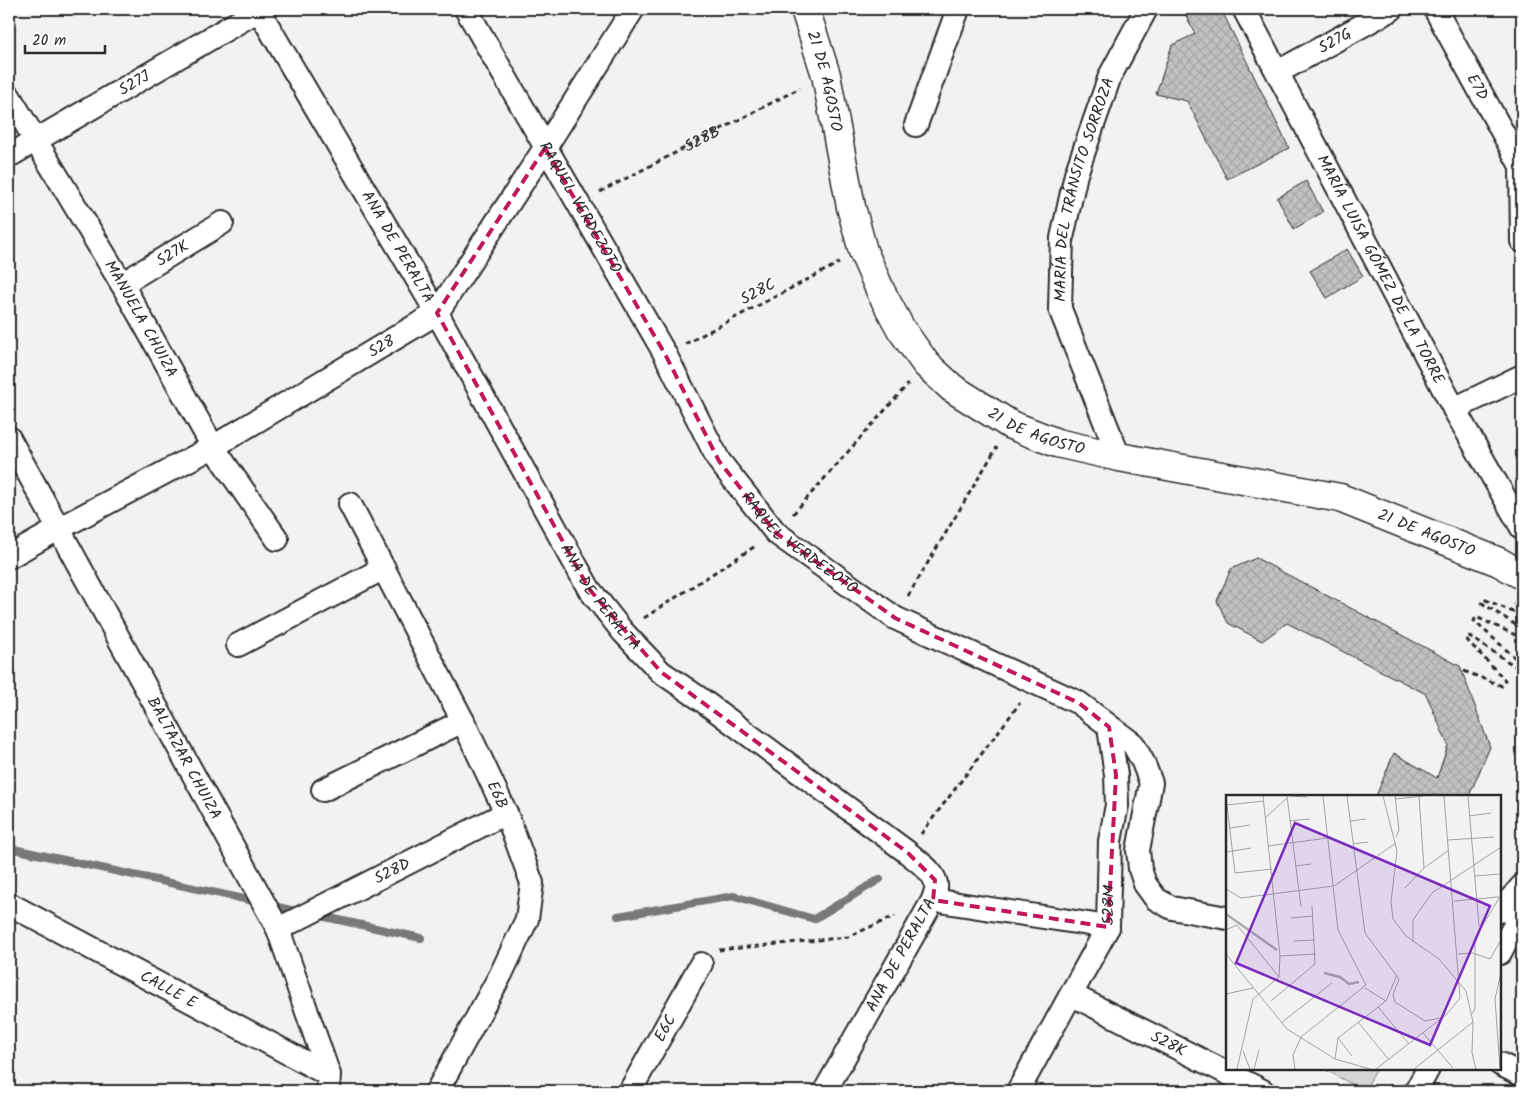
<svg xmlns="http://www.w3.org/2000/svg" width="1531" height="1100" viewBox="0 0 1531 1100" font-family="Kalam,sans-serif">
<defs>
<pattern id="building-cross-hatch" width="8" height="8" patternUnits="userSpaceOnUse" patternTransform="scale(1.25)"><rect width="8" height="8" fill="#c1c1c1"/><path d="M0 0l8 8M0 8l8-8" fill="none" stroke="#a6a6a6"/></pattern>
</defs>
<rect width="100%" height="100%" fill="#f2f2f2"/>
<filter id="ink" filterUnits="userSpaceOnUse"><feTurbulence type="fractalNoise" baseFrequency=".02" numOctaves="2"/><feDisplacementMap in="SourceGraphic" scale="10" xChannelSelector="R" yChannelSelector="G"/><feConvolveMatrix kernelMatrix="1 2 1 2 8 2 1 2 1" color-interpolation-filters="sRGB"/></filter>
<g filter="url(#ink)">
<path fill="#d5d5d5" stroke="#808080" d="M 1324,1069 L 1377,1069 L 1364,1091 Z"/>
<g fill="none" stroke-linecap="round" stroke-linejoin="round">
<g stroke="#787878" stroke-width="8">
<path d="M 9,848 L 258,902"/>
<path d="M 269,905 L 300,912"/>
<path d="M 316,915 L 421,938"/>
<path d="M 618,916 L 734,896 L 814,919 L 880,879"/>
</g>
</g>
<g fill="url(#building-cross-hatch)" stroke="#2b2b2b">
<path d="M 1183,9 L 1221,9 L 1289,148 L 1227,179 L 1187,101 L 1156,94 L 1172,45 L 1195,34 Z"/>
<path d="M 1306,181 L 1323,212 L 1294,229 L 1277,198 Z"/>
<path d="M 1347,249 L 1363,276 L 1327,298 L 1310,271 Z"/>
<path d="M 1256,558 L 1460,666 L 1490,747 L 1469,796 L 1376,796 L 1394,753 L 1437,778 L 1448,745 L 1426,694 L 1287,623 L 1262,641 L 1228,623 L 1217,601 L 1231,569 Z"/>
</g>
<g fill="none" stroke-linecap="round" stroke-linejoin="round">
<defs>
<g id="street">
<path id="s2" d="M 258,9 L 437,313 L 589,589 L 623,632 L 661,672 L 699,698 L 907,852 C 917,861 938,873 936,888 C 936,892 934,896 933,900 L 825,1091"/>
<path id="s3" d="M 466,9 L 665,354 L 719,461 L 776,533 L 895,618 L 1079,703 L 1133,744 L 1143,762 L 1151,783 L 1138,850 L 1140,869 L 1145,884 L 1156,899 L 1172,908 L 1227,918"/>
<path id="s4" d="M 1244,9 L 1454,409 L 1522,528"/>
<path id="s5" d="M 1435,9 L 1521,166"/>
<path id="s6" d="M 1278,72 L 1392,9"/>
<path id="s7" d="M 9,96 L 122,284 L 213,447 L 277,539"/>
<path d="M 916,125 L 958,9"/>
<path id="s8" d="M 9,156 L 259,10"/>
<path d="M 1522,157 L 1521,166 L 1522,241"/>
<path id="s9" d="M 122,284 L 222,223"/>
<path d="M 1454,409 L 1522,376"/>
<path id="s10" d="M 9,438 L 278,929 L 329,1075 L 328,1091"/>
<path id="s11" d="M 1119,457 L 1060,309 L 1062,238 L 1076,174 L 1110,76 L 1146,9"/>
<path id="s12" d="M 350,504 L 463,721 L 506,813 L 532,883 L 527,919 L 501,974 L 437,1091"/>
<path id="s13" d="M 9,557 L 58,529 L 213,447 L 437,313 L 545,148 L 633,9"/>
<path d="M 238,645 L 384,568"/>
<path d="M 323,790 L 463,721"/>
<path d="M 933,900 L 1108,927"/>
<path id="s14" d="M 9,904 L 329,1075"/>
<path d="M 1500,911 L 1522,886"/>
<path id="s15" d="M 278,929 L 506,813"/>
<path d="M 1500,953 L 1522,911"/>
<path id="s16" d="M 1072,995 L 1263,1091"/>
<path d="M 1500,1064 L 1522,1075"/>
<path id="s17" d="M 630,1091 L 701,964"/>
<path id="s18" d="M 1018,1091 L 1108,927 L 1110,841 L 1117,805 L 1116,775 L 1109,727"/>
<path d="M 1416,1091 L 1428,1069"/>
</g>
<g id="secondary">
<path id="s19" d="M 805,9 L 826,75 L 851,207 L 863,251 L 881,292 L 901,329 L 926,364 L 952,388 L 1011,425 L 1057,443 L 1119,457 L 1340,498 L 1499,562 L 1522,575"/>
</g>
</defs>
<use href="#street" stroke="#2b2b2b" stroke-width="26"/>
<use href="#secondary" stroke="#2b2b2b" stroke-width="31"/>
<g stroke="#2b2b2b" stroke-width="3" stroke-dasharray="5 4" stroke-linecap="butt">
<path id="s1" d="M 600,192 L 800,88"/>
<path d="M 685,344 L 839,263"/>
<path d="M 793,514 L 908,384"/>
<path d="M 908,596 L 997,447"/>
<path d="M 1514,603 L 1522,607"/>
<path d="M 1522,616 L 1484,599 L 1482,603 L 1522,629"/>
<path d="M 644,618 L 757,545"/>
<path d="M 1464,671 L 1502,686 L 1505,680 L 1466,639 L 1469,636 L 1518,668 L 1521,663 L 1474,621 L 1476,617 L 1522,638"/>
<path d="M 921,834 L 1020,703"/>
<path d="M 719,950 L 848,937 L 895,916"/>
</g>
<use href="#street" stroke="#fff" stroke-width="22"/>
<use href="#secondary" stroke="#fff" stroke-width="28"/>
</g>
</g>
<path fill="none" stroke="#c2185b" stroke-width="4" stroke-dasharray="10 6" stroke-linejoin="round" d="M 545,148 L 665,354 L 719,461 L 776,533 L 895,618 L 1079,703 L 1109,727 L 1116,775 L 1108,927 L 933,900 L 935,880 L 907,852 L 661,672 L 589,589 L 437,313 Z"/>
<g text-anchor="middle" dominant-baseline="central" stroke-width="4" stroke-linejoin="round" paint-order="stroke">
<g font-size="16" fill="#2b2b2b" stroke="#fff">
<text stroke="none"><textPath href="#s6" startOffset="65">S27G</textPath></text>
<text stroke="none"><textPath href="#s19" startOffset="75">21 DE AGOSTO</textPath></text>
<text stroke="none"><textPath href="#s8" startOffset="145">S27J</textPath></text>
<text stroke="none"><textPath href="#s5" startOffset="89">E7D</textPath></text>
<text stroke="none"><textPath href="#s1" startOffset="115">S28B</textPath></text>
<text stroke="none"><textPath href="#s11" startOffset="282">MARÍA DEL TRÁNSITO SORROZA</textPath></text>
<text stroke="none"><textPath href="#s3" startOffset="229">RAQUEL VERDEZOTO</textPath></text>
<text stroke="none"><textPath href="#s2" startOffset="276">ANA DE PERALTA</textPath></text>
<text stroke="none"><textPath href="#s9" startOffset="59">S27K</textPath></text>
<text stroke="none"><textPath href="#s4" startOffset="294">MARÍA LUISA GÓMEZ DE LA TORRE</textPath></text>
<text transform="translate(758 292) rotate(-28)">S28C</text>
<text stroke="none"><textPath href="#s7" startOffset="259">MANUELA CHUIZA</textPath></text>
<text stroke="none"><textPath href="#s13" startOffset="428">S28</textPath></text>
<text stroke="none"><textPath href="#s19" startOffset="510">21 DE AGOSTO</textPath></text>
<text stroke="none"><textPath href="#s19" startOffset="915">21 DE AGOSTO</textPath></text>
<text stroke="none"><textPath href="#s3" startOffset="634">RAQUEL VERDEZOTO</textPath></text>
<text stroke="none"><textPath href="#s2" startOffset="681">ANA DE PERALTA</textPath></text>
<text stroke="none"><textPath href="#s10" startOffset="365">BALTAZAR CHUIZA</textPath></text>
<text stroke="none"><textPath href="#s12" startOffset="326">E6B</textPath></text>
<text stroke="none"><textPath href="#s15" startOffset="128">S28D</textPath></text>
<text stroke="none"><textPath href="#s18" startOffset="209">S28M</textPath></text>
<text transform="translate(901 955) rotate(-61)">ANA DE PERALTA</text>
<text stroke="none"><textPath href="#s14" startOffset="181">CALLE E</textPath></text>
<text stroke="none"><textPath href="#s17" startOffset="72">E6C</textPath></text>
<text stroke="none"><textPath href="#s16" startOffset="108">S28K</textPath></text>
</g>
</g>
<g transform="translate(1226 795)">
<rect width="275" height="275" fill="#f2f2f2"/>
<path fill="none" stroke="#ababab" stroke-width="2.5" d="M 0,119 L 51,155M 98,178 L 114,182 L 123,189 L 133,187"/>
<path fill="none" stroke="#a2a2a2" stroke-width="1" d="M 61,1 L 75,112M 64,1 L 81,2M 121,1 L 139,138 L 173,184 L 167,200 L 169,207 L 199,226 L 215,223M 157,1 L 171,56 L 165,107 L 167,124 L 180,141 L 213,164 L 240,196 L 247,227 L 246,258 L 250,274M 169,1 L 173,35 L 170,42M 193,1 L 198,73M 242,1 L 253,131M 169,4 L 197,1M 0,10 L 38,6M 1,10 L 9,78 L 46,74M 243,21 L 265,18M 39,23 L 61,3M 63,26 L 84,24M 125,26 L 140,24M 4,33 L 24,30M 222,45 L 268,42M 127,49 L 142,47M 42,51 L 101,43M 0,57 L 25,53M 69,71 L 85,69M 249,81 L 274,79M 179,93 L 198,73 L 223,55M 0,94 L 15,103 L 108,91 L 170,48M 228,106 L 273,102M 65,123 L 87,121M 0,135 L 11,130 L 53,182M 68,146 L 89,145M 187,147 L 187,125 L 206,98 L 275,52M 0,159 L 61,234 L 109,264 L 144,274M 232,159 L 247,158 L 264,164 L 275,145M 54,161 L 90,159M 139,193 L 160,206M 0,199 L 27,193M 45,206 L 89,169 L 86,111M 152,212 L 183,249M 246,219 L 249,214 L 249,143 L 275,100M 132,227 L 163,265M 55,228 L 106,188M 197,238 L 227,273M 112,243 L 126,261M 17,256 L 24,274M 109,264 L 112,243 L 160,206 L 171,180M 11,274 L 27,204 L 53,182 L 54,161 L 37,1M 28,274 L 33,255M 69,274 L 67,260 L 75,242 L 140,190 L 112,135 L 97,1M 150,274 L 221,219 L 234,203 L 218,1M 188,274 L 247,227M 274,274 L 269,204 L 275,178"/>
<path fill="#7b2cbf" fill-opacity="0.15" stroke="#7b2cbf" stroke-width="2.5" d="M 69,28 L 264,111 L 204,250 L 10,168 Z"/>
<rect width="275" height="275" fill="none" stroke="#2b2b2b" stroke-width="2.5"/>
</g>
<rect width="1531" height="1100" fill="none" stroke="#fff" stroke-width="30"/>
<rect x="15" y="15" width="1501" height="1070" fill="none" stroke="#2b2b2b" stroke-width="2" filter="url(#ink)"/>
<path d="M25 45v8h80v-8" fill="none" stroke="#2b2b2b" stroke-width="2.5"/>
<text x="32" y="45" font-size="15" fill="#2b2b2b" stroke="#ffffff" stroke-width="4" paint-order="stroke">20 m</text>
</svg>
